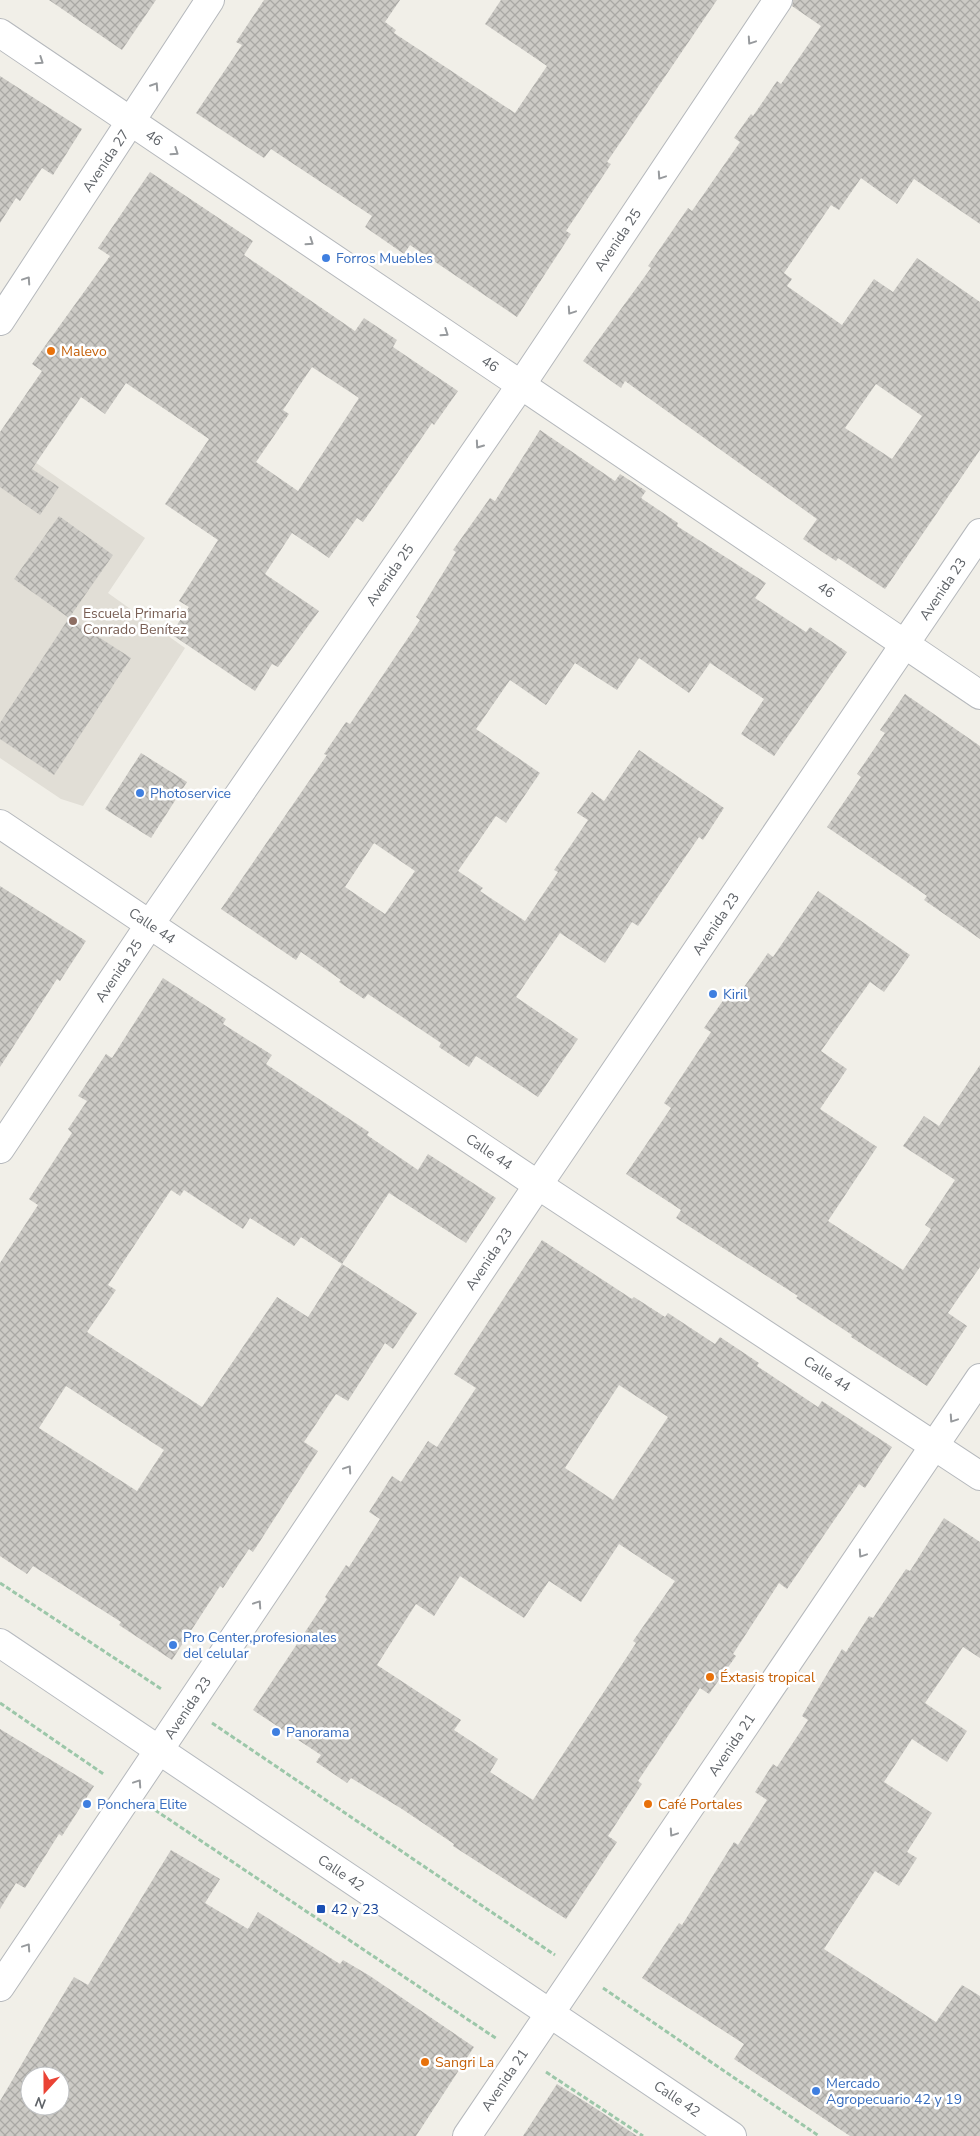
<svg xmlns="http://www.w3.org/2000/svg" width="980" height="2136" viewBox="0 0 980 2136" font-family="'Nunito Sans',sans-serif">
<defs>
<pattern id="building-cross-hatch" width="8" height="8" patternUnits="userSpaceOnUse" patternTransform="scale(1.25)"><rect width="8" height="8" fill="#cccac5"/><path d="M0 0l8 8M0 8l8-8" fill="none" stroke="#a9a8a4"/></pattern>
</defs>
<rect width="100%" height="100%" fill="#f1efe8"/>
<path fill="#e1ded6" d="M 0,438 L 145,538 L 108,593 L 185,648 L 83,806 L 61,799 L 0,758 Z"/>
<g fill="url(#building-cross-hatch)" fill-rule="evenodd">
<path d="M 49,0 L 156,0 L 122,50 Z"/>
<path d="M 264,0 L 400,0 L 385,22 L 396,30 L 394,33 L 515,113 L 547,66 L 485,24 L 501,0 L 717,0 L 607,162 L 611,164 L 566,231 L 571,234 L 517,317 L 410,245 L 404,254 L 365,227 L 372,216 L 271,149 L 264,158 L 196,113 L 242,45 L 236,42 Z"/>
<path d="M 793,0 L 980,0 L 980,224 L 914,179 L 897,204 L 861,178 L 839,210 L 831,205 L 784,273 L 792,279 L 787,286 L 842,325 L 874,279 L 893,292 L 917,258 L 980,302 L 980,450 L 885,589 L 838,558 L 836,561 L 803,539 L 817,519 L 625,381 L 621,388 L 583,361 L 651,268 L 648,266 L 688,208 L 692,211 L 740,142 L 734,138 L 751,114 L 753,116 L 777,81 L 781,84 L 821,26 L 792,6 ZM 876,384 L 922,416 L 892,459 L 845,428 Z"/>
<path d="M 0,76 L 82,129 L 53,175 L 42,168 L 20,201 L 16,198 L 0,223 Z"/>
<path d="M 150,172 L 253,241 L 244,255 L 355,331 L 364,318 L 397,340 L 393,347 L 458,391 L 434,425 L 432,423 L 363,522 L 357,518 L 329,558 L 292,533 L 265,574 L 319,611 L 278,667 L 272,664 L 255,691 L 171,634 L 189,607 L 179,601 L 218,540 L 165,504 L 209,439 L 126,383 L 105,414 L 81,397 L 32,469 L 59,487 L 40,515 L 0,487 L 0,432 L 42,371 L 32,364 L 110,256 L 98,248 ZM 312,367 L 359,398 L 298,491 L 256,462 L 289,414 L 283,410 Z"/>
<path d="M 540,430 L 615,481 L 620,474 L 646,491 L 641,498 L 678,523 L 677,526 L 766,583 L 755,598 L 806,632 L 810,627 L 847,652 L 774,756 L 741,734 L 764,699 L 710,663 L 689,693 L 639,658 L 617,690 L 575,663 L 546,705 L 510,680 L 476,729 L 540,773 L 506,823 L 496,816 L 458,871 L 483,888 L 480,891 L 525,921 L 558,872 L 554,870 L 588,820 L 577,813 L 592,792 L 604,801 L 639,750 L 724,808 L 703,840 L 699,837 L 638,926 L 632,922 L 605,963 L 560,933 L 516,997 L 578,1039 L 538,1097 L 476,1056 L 469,1067 L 439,1047 L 441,1043 L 368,994 L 364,999 L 339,982 L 341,980 L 301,952 L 296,960 L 221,909 L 327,755 L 324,754 L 346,722 L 350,724 L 420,620 L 416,617 L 456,552 L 453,550 L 490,498 L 495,501 ZM 374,843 L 415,871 L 385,914 L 345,887 Z"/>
<path d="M 59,516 L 113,555 L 69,618 L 14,579 Z"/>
<path d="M 69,618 L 131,658 L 54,775 L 0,739 L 0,723 Z"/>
<path d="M 905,694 L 980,746 L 980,939 L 924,900 L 927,896 L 827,827 L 861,777 L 857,774 L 885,733 L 880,730 Z"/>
<path d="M 141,753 L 187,782 L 151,838 L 105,809 Z"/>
<path d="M 0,886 L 86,941 L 60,981 L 57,979 L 0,1067 Z"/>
<path d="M 818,891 L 910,955 L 884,992 L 870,982 L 821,1051 L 847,1069 L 820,1109 L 877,1147 L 828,1221 L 903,1270 L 931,1229 L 925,1225 L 955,1180 L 903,1146 L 924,1116 L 939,1126 L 980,1065 L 980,1267 L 948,1313 L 967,1326 L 927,1386 L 851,1337 L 852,1335 L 796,1298 L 798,1296 L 676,1218 L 681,1210 L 626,1174 L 671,1108 L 664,1103 L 711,1032 L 704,1028 L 731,989 L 739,994 L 768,953 L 773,957 Z"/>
<path d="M 163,978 L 226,1019 L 223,1024 L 272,1055 L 266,1064 L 369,1132 L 367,1135 L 418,1170 L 428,1154 L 496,1198 L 466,1243 L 389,1193 L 342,1264 L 417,1313 L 393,1349 L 385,1343 L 348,1401 L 336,1394 L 304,1442 L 318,1451 L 253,1552 L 249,1549 L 223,1588 L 220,1586 L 172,1660 L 119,1625 L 121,1622 L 33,1566 L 27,1574 L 0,1556 L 0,1263 L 38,1205 L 29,1199 L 72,1133 L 68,1129 L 87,1101 L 78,1096 L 106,1054 L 112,1058 ZM 171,1190 L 180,1196 L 184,1190 L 243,1229 L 250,1218 L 294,1246 L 301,1237 L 342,1264 L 308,1317 L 277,1297 L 202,1407 L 87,1332 L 116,1290 L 108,1285 ZM 66,1386 L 164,1450 L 137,1491 L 39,1428 Z"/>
<path d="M 542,1240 L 632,1299 L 634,1297 L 665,1317 L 668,1313 L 715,1344 L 720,1337 L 759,1363 L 757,1366 L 818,1407 L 822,1401 L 892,1447 L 865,1488 L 859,1484 L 787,1589 L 779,1583 L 733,1654 L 736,1656 L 709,1694 L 700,1688 L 638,1781 L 642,1784 L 608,1836 L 617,1842 L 566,1919 L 453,1846 L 454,1844 L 402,1809 L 351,1778 L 347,1783 L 316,1762 L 321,1755 L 253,1710 L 327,1599 L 325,1597 L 346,1565 L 349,1567 L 380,1519 L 369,1512 L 392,1476 L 401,1482 L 428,1441 L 437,1447 L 476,1388 L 454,1374 ZM 619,1385 L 668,1417 L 613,1500 L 565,1468 ZM 619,1544 L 675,1581 L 633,1641 L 636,1643 L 533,1800 L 490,1772 L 498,1759 L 454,1730 L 461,1720 L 377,1665 L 416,1604 L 434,1616 L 460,1576 L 524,1618 L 549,1581 L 581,1602 Z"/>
<path d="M 944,1518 L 980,1542 L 980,1658 L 963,1647 L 925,1703 L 967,1731 L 947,1762 L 912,1739 L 884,1782 L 932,1813 L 907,1852 L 917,1858 L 899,1886 L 875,1871 L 824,1949 L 936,2022 L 962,1985 L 980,1996 L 980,2136 L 850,2136 L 734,2059 L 744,2044 L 642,1978 L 679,1923 L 682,1925 L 734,1842 L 738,1845 L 767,1800 L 755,1792 L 773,1764 L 777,1767 L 808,1720 L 802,1716 L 842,1649 L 846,1652 L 869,1616 L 873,1618 L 906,1569 L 910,1571 Z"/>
<path d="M 0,1729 L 94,1786 L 62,1836 L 59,1834 L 25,1888 L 16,1883 L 0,1909 Z"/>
<path d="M 171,1850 L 220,1879 L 205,1903 L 248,1929 L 258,1912 L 340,1964 L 343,1960 L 370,1976 L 474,2047 L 416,2136 L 0,2136 L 0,2101 L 43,2028 L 74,1977 L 88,1985 ZM 30,2076 L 60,2076 L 60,2106 L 30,2106 Z"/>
<path d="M 557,2084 L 592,2106 L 637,2136 L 523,2136 Z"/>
</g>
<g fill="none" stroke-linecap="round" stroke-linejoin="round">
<defs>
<g id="minor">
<path d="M 0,33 L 980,695"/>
<path d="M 0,321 L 210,0"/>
<path d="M 0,1149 L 150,924 L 521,385 L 778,0"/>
<path d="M 0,1987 L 538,1185 L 980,533"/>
<path d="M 467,2136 L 980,1378"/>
</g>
<path id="tertiary" d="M 0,824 L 538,1185 L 980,1476"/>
<path id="secondary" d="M 0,1643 L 732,2136"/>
</defs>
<use href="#minor" stroke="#b5b8bc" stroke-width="30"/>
<use href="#tertiary" stroke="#b5b8bc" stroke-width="30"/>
<use href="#secondary" stroke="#b6babf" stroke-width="30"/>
<g stroke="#9cc7a9" stroke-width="3" stroke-dasharray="5 2.5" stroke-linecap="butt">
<path d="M 0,1583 L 163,1690"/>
<path d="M 0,1703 L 105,1775"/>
<path d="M 212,1723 L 555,1955"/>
<path d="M 155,1810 L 497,2039"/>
<path d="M 603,1988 L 819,2136"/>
<path d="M 546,2072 L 643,2136"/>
</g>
<use href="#minor" stroke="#fff" stroke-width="28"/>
<use href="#tertiary" stroke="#fff" stroke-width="28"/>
<use href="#secondary" stroke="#fff" stroke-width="28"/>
</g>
<defs><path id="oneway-chevron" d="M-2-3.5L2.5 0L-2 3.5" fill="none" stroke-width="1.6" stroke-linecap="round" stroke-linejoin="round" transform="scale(1.25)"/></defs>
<g stroke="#979a9d">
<use href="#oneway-chevron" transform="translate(751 41) rotate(124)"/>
<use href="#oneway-chevron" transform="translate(40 61) rotate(34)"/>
<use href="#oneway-chevron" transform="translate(155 86) rotate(-57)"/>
<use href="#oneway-chevron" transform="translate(175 152) rotate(34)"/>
<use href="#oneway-chevron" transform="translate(661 176) rotate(124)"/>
<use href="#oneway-chevron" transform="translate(310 242) rotate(34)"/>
<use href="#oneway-chevron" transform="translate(27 280) rotate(-56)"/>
<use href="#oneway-chevron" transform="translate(571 311) rotate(124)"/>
<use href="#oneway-chevron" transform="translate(445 333) rotate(34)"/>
<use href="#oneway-chevron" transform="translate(479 445) rotate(125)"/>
<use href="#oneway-chevron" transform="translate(953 1419) rotate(124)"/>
<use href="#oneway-chevron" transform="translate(348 1469) rotate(-56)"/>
<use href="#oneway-chevron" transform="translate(862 1554) rotate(124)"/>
<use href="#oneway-chevron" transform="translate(258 1604) rotate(-56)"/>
<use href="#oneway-chevron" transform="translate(138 1783) rotate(-56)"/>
<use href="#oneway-chevron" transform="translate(673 1833) rotate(124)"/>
<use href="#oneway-chevron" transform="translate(27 1947) rotate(-56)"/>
</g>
<g fill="#3f7fe0" stroke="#fff" stroke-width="2">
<circle cx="326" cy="258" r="5"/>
<circle cx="140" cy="793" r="5"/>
<circle cx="713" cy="994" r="5"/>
<circle cx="173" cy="1645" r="5"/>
<circle cx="276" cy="1732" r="5"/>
<circle cx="87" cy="1804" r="5"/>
<circle cx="816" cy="2091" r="5"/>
</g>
<g fill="#e8710a" stroke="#fff" stroke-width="2">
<circle cx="51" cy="351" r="5"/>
<circle cx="710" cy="1677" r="5"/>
<circle cx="648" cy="1804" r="5"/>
<circle cx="425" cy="2062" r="5"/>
</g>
<circle fill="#8d6e63" stroke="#fff" stroke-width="2" cx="73" cy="621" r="5"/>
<rect fill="#1a4fb4" stroke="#fff" stroke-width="2" x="316" y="1904" width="10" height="10" rx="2.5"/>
<g text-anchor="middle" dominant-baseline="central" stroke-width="5" stroke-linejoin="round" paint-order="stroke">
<g font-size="14" fill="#5f6368" stroke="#fff">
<text transform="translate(154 138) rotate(34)">46</text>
<text transform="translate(106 161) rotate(-56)">Avenida 27</text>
<text transform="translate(618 240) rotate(-56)">Avenida 25</text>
<text transform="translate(490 364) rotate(34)">46</text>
<text transform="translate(390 575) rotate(-55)">Avenida 25</text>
<text transform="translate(943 589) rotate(-56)">Avenida 23</text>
<text transform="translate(826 590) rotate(34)">46</text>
<text transform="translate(716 924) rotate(-56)">Avenida 23</text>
<text transform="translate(152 926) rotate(34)">Calle 44</text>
<text transform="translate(119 971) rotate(-56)">Avenida 25</text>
<text transform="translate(489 1152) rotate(34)">Calle 44</text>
<text transform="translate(489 1259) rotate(-56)">Avenida 23</text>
<text transform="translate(827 1374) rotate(33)">Calle 44</text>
<text transform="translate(188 1708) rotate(-56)">Avenida 23</text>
<text transform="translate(732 1745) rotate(-56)">Avenida 21</text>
<text transform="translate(341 1873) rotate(34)">Calle 42</text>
<text transform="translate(505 2080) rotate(-56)">Avenida 21</text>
<text transform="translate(677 2099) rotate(34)">Calle 42</text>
</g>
<g font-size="14" fill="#366cbe" stroke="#fff" text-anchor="start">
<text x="336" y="258">Forros Muebles</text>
<text x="150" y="793">Photoservice</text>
<text x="723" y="994">Kiril</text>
<text x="183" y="1637">Pro Center,profesionales<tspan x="183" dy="16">del celular</tspan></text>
<text x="286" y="1732">Panorama</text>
<text x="97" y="1804">Ponchera Elite</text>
<text x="826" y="2083">Mercado<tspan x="826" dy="16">Agropecuario 42 y 19</tspan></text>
</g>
<g font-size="14" fill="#c56008" stroke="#fff" text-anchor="start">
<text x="61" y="351">Malevo</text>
<text x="720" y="1677">Éxtasis tropical</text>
<text x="658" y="1804">Café Portales</text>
<text x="435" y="2062">Sangri La</text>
</g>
<g font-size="14" fill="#785e54" stroke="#fff" text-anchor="start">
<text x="83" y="613">Escuela Primaria<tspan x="83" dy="16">Conrado Benítez</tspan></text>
</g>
<g font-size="14" fill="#164399" stroke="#fff" text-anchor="start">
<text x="331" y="1909">42 y 23</text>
</g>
</g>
<g transform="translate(45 2091) rotate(201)"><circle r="24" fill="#ffffff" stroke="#bfc1c3"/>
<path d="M0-4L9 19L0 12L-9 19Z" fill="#ea4335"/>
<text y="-8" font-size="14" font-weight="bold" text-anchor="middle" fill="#5f6368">N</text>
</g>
</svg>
